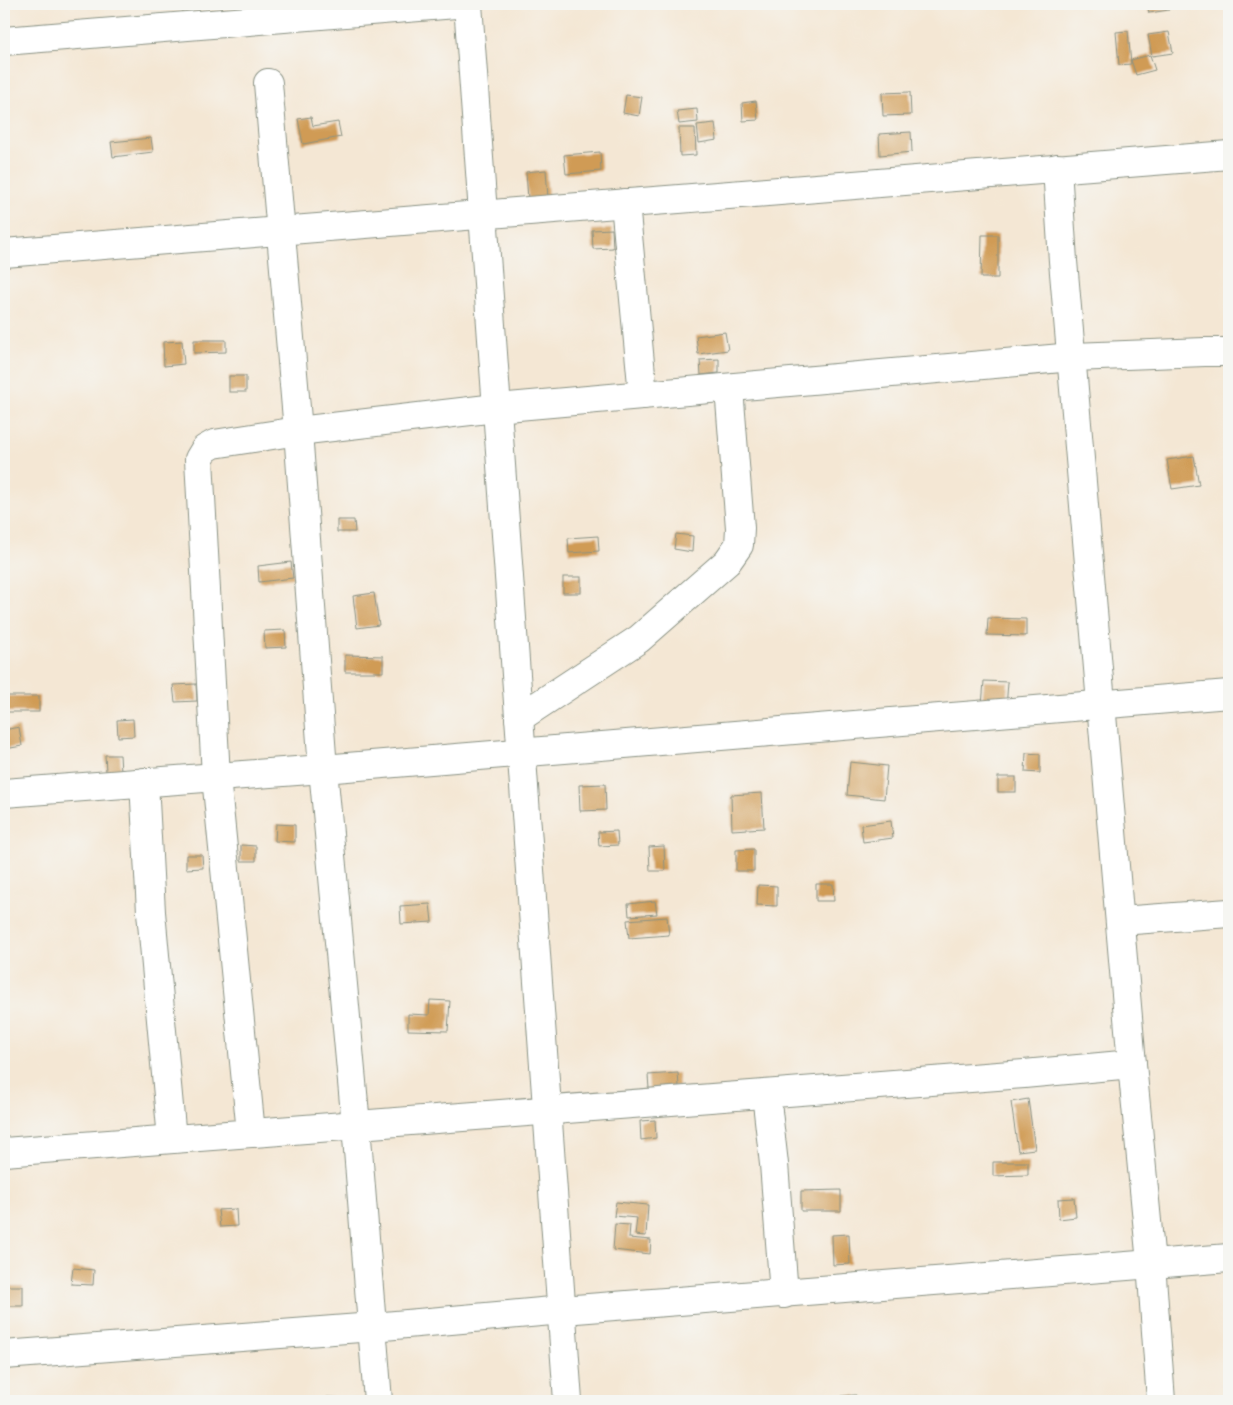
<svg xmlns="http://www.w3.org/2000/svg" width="1233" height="1405" viewBox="0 0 1233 1405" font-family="'Comic Neue',sans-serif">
<rect width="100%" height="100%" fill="#f6f6f2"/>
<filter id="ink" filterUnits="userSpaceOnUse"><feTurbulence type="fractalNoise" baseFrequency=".02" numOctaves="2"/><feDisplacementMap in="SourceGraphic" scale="10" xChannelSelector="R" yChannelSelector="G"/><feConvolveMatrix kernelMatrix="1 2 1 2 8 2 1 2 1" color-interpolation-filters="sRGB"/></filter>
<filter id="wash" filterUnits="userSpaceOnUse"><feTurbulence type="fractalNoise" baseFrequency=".0096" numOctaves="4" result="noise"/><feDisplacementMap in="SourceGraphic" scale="20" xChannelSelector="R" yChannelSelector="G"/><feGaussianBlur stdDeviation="1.12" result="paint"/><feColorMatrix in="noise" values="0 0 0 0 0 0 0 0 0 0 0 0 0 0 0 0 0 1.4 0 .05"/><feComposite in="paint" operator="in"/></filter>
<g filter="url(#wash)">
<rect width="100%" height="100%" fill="#f4e7d4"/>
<g id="blocks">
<g fill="#d09b55">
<path d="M 1147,4 L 1168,4 L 1169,10 L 1149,13 Z"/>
<path d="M 1128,31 L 1131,64 L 1119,65 L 1116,32 Z"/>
<path d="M 1169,32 L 1173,53 L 1152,56 L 1148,35 Z"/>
<path d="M 1150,55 L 1155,70 L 1136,75 L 1131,60 Z"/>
<path d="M 910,92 L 911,115 L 883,116 L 882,93 Z"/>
<path d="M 626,95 L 642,97 L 639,116 L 623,113 Z"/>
<path d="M 756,101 L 758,120 L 743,121 L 742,103 Z"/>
<path d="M 697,109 L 698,122 L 679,124 L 677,111 Z"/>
<path d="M 311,117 L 313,126 L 338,122 L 341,137 L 303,144 L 298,119 Z"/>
<path d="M 715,123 L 717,140 L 699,143 L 697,125 Z"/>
<path d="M 679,128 L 695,128 L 696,155 L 680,156 Z"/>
<path d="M 911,132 L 912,152 L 880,155 L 879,134 Z"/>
<path d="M 151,138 L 153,152 L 113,157 L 111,142 Z"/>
<path d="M 600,152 L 601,171 L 566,174 L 564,155 Z"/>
<path d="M 546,170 L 548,198 L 528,199 L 526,172 Z"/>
<path d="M 612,229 L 613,248 L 593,249 L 592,230 Z"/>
<path d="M 982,235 L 998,235 L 998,278 L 981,278 Z"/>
<path d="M 725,332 L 728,350 L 698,354 L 696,336 Z"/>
<path d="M 194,340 L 226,340 L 226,352 L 194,353 Z"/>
<path d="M 182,341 L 184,364 L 164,366 L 163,342 Z"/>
<path d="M 719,359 L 719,373 L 701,375 L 700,360 Z"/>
<rect x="229" y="376" width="17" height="16"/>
<path d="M 1194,456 L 1199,485 L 1172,489 L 1167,460 Z"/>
<path d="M 337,520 L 354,520 L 355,532 L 337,532 Z"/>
<path d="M 676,534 L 693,536 L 692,552 L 674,549 Z"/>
<path d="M 598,536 L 599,551 L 569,553 L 568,538 Z"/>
<path d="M 291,562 L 293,578 L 259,582 L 258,566 Z"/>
<rect x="563" y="577" width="18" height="16"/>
<path d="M 374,593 L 379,625 L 357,628 L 353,596 Z"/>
<path d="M 988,618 L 1026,619 L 1026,636 L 987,635 Z"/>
<path d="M 285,630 L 286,647 L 265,648 L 264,631 Z"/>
<path d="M 345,655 L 383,656 L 383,672 L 345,672 Z"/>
<path d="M 984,681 L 1008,682 L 1006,708 L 982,706 Z"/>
<path d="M 196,684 L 197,701 L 175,702 L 173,685 Z"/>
<rect x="4" y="696" width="35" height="16"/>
<path d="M 133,719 L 134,736 L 118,737 L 117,720 Z"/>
<path d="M 19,727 L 22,746 L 5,749 L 4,730 Z"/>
<path d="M 1026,753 L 1040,754 L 1040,773 L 1025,772 Z"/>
<path d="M 105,755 L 120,755 L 121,771 L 106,771 Z"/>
<path d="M 850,762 L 887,766 L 884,799 L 847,795 Z"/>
<rect x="998" y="777" width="18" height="15"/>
<path d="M 605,784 L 606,810 L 580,811 L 579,785 Z"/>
<path d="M 762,793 L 764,828 L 732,830 L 731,795 Z"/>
<path d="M 891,821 L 893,838 L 863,842 L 861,825 Z"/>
<path d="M 276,824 L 295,825 L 295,842 L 275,841 Z"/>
<path d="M 617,831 L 618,845 L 599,846 L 598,832 Z"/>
<path d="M 241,845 L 256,846 L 256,861 L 241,861 Z"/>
<path d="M 664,846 L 665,871 L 650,871 L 649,847 Z"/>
<path d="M 754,849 L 754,871 L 736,871 L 736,850 Z"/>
<path d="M 186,855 L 202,855 L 203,868 L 186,869 Z"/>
<path d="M 816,884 L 833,884 L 834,901 L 816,901 Z"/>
<path d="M 758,885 L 777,886 L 777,906 L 757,905 Z"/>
<path d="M 655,901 L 657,914 L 629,916 L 628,904 Z"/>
<path d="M 430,904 L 432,922 L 401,924 L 400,906 Z"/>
<path d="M 667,917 L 669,935 L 629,938 L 627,920 Z"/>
<path d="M 430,1000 L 450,1001 L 448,1031 L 408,1030 L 408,1014 L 429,1015 Z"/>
<path d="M 678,1073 L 679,1086 L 649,1089 L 648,1075 Z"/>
<path d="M 1028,1099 L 1035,1149 L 1018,1151 L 1011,1102 Z"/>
<path d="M 655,1120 L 656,1138 L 641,1140 L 640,1121 Z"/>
<path d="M 993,1162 L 1028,1162 L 1028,1175 L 993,1176 Z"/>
<path d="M 841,1190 L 841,1211 L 801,1211 L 801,1191 Z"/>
<path d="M 1074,1198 L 1076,1217 L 1059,1219 L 1058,1199 Z"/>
<path d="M 616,1202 L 648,1205 L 646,1236 L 635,1235 L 637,1218 L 614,1216 Z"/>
<path d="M 236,1209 L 237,1226 L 220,1227 L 218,1210 Z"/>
<path d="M 615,1224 L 630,1225 L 629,1238 L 651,1240 L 650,1254 L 613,1250 Z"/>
<path d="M 849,1234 L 850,1264 L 833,1265 L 832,1235 Z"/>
<path d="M 73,1268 L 94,1270 L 93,1285 L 71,1284 Z"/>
<rect x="6" y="1286" width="17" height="20"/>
<path d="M 856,1395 L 856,1401 L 843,1401 L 842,1396 Z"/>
<path d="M 327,1397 L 358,1399 L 358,1401 L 327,1401 Z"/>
</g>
</g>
</g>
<g filter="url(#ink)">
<use href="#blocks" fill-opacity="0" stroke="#8a9284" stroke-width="1"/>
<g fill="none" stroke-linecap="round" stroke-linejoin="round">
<defs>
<g id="minor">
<path d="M 468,4 L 568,1401"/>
<path d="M 4,41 L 456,4"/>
<path d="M 268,83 L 298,431 L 323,769 L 356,1125 L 378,1401"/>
<path d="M 1057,168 L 1063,261 L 1132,1064 L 1151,1263 L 1161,1401"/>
<path d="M 625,203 L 643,395"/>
<path d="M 4,253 L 1229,155"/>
<path d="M 519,718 L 639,639 L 727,562 L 739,545 L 740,528 L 729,388"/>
<path d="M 144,782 L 151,912 L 172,1139"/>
<path d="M 4,793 L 323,769 L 1229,694"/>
<path d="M 1120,921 L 1229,913"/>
<path d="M 766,1094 L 774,1164 L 784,1294"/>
<path d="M 251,1133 L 216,777 L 199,459 L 205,449 L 214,444 L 298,431 L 496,408 L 1073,357 L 1205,352 L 1229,352"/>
<path d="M 4,1152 L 1024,1074 L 1132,1064"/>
<path d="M 4,1355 L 373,1327 L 563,1310 L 1229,1258"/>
</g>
</defs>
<use href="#minor" stroke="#8a9284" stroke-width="30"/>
<use href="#minor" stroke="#fff" stroke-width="28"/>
</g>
</g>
<rect width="1233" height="1405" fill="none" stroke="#f6f6f2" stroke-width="20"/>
</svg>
